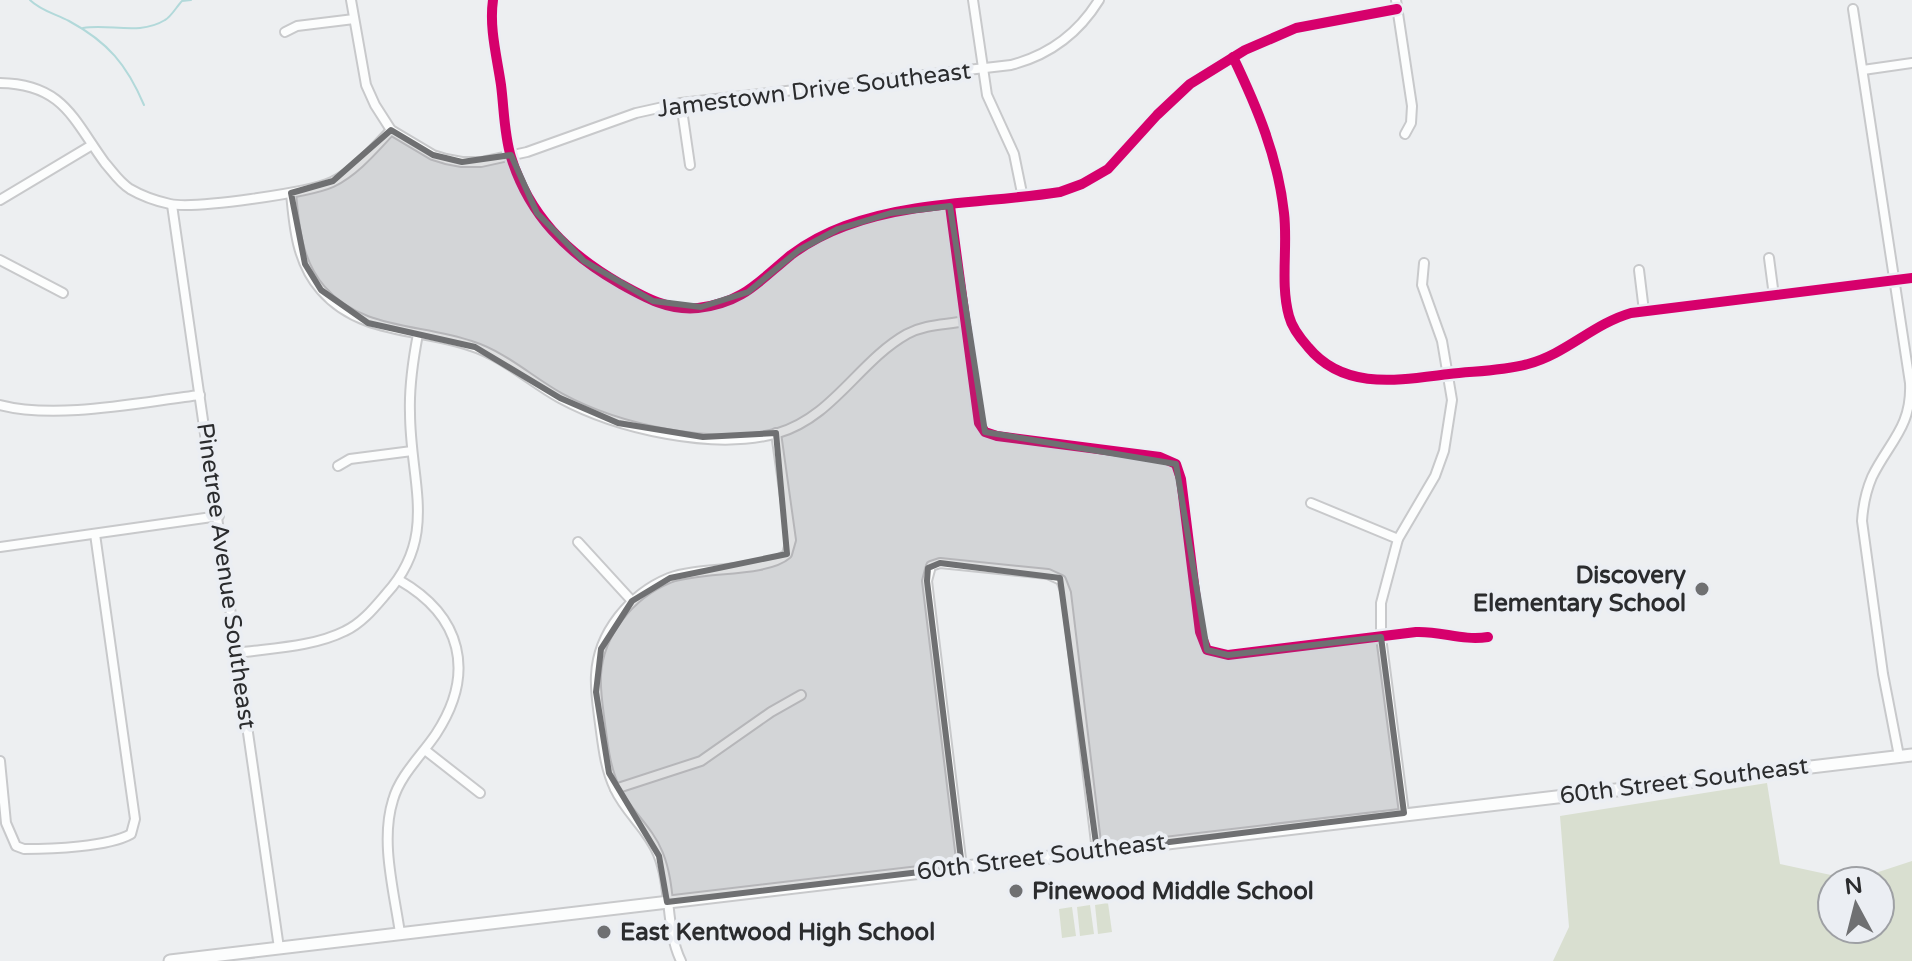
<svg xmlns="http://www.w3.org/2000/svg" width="1912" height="961" viewBox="0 0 1912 961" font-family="'Varela Round',sans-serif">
<rect width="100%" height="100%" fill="#edeff1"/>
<g fill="#d9dfd0" fill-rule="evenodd">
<path d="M 1767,783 L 1780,864 L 1854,880 L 1912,861 L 1912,961 L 1553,961 L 1569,927 L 1560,816 ZM 1832,881 L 1880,881 L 1880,929 L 1832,929 Z"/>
<path d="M 1108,903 L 1112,932 L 1098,934 L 1095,905 Z"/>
<path d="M 1090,905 L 1094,934 L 1080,936 L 1077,907 Z"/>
<path d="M 1072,907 L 1076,936 L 1062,938 L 1059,909 Z"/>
</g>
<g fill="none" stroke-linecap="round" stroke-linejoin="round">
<g stroke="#b2d9da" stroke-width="2">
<path d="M 30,0 C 41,11 56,14 69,21 C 108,42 127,65 144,105"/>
<path d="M 83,28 C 109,23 139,36 165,20 C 171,17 177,6 182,1 L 191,0"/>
</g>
<defs>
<g id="minor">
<path d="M 351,0 L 366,85 L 375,105 L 391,130 L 433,155 L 446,159 L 462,162 L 481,162 L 527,152 L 636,113 L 681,103 L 1011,65 C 1050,55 1078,34 1099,0"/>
<path d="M 493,0 C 489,28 497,57 501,85 C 504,108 504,134 511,157 C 529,215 567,253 619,283 C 644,297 668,311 698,308 C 743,303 759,281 791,255 C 807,243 826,233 845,226 C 912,201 989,203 1060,192 L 1082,184 L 1108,169 L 1157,115 L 1190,84 L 1245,50 L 1296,28 L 1397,9"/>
<path d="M 973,0 L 987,95 L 1014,154 L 1023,198"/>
<path d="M 1396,0 L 1412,106 L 1411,123 L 1405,134"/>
<path d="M 1853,9 L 1910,383 C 1912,427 1889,442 1872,477 C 1866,491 1863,506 1862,521 L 1883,674 L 1899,756"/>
<path d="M 285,32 L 297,26 L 354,19"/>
<path d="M 1233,57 C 1257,107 1278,157 1284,213 C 1288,246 1280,284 1289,316 C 1292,328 1300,338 1308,347 C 1344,391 1399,380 1449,374 C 1475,371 1503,371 1528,364 C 1566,354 1593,324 1631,313 L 1912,278"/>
<path d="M 1863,70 L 1912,63"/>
<path d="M 0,83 C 63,84 73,119 105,163 C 113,172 119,182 130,189 C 142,196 156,201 170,204 C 195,209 308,193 332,182 C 355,171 374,148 391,130"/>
<path d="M 681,103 L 690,165"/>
<path d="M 291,193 C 294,227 297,263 321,290 C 360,335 419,328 471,346 C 503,356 531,382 560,398 C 617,429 714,451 778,433 C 833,417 859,361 907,334 C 926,324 945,325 965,321"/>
<path d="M 0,200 L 92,145"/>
<path d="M 172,205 L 279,948"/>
<path d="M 950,206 L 979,423 L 985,432 L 997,436 L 1160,457 L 1176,464 L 1181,479 L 1200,632 L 1207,650 L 1228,655 L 1416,632 C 1442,631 1462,641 1488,637"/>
<path d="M 1769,258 L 1774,296"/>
<path d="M 0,260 L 63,293"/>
<path d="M 1639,270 L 1644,311"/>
<path d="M 0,405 C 57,420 141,402 200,395"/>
<path d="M 338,466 L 350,459 L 412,451"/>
<path d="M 1311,503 L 1398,539"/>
<path d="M 578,542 L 632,601"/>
<path d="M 0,547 L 219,516"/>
<path d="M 399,580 C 462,616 476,673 436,734 C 422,755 400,775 393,800 C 380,841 394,891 400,933"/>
<path d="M 237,653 C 272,648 313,647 345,631 C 362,623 374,608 386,594 C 439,536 410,482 410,413 C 409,386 413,360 418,334"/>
<path d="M 425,750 L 480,793"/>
<path d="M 0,761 L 6,823 L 16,846 L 24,849 C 51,849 108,847 131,834 L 135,819 L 95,534"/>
<path d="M 615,789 L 701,761 L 771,712 L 801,695"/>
<path d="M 1404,813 L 1381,637 L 1381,603 L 1398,539 L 1435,476 L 1444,451 L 1452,400 L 1442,341 L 1422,285 L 1424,263"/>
<path d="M 962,867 L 927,581 L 931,566 L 940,563 L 1048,574 L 1061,580 L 1066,593 L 1097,851"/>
<path d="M 681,961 C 665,928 672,888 658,854 C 648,829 626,813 615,789 C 605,768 603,746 600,724 C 598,708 595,691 596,675 C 598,633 630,594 669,578 C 700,566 765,573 787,554 L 791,540 L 776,433"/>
</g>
<path id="secondary" d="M 170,961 L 1912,755"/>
</defs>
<use href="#minor" stroke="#c8c9cb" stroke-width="12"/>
<use href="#secondary" stroke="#c8c9cb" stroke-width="15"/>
<use href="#minor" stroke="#fcfdfd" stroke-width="8"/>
<use href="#secondary" stroke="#fcfdfd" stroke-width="11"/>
<defs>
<g id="cycleway">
<path d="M 493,0 C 489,28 497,57 501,85 C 504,108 504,134 511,157 C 529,215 567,253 619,283 C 644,297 668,311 698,308 C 743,303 759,281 791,255 C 807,243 826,233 845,226 C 912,201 989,203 1060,192 L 1082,184 L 1108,169 L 1157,115 L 1190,84 L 1245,50 L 1296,28 L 1397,9"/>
<path d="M 1233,57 C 1257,107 1278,157 1284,213 C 1288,246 1280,284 1289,316 C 1292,328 1300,338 1308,347 C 1344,391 1399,380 1449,374 C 1475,371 1503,371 1528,364 C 1566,354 1593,324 1631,313 L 1912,278"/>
<path d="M 950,206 L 979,423 L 985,432 L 997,436 L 1160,457 L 1176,464 L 1181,479 L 1200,632 L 1207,650 L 1228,655 L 1416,632 C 1442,631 1462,641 1488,637"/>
</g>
</defs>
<use href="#cycleway" stroke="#ebeef3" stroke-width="15"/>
<use href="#cycleway" stroke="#d6006c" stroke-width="10"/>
</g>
<path fill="#6f7072" fill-opacity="0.2" stroke="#6f7072" stroke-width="6" stroke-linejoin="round" d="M 391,130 L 433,155 L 462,162 L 511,155 L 537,213 L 584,261 L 653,301 L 701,307 L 748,292 L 799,250 L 838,229 L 891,213 L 950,206 L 985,432 L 1176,464 L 1207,650 L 1228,655 L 1381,637 L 1404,813 L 1097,851 L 1060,578 L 940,563 L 928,568 L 927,581 L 962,867 L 667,902 L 659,856 L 609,773 L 596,692 L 601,649 L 632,601 L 670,578 L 787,554 L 776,433 L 703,437 L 618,423 L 560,398 L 475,347 L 368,323 L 321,290 L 305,264 L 291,193 L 333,181 Z"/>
<g fill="#6f7072" stroke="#ebeef3" stroke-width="3">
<circle cx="1702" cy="589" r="8"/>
<circle cx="1016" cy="891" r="8"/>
<circle cx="604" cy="932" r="8"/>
</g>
<g text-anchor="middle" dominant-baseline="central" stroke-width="8" stroke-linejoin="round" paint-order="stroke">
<g font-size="24" fill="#2b2c2e" stroke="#ebeef3">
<text transform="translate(814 90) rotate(-7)">Jamestown Drive Southeast</text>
<text transform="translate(226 576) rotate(82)">Pinetree Avenue Southeast</text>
<text transform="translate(1684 781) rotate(-7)">60th Street Southeast</text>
<text transform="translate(1041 857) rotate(-7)">60th Street Southeast</text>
</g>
<g font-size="24" font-weight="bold" fill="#2b2c2e" stroke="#ebeef3" text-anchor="start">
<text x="1686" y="575" text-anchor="end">Discovery<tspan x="1686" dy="28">Elementary School</tspan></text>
<text x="1032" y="891">Pinewood Middle School</text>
<text x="620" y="932">East Kentwood High School</text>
</g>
</g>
<g transform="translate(1856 905) rotate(353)"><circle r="38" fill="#ebeef3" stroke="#9ea0a4" stroke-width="2"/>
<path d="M0-6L14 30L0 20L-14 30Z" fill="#6f7072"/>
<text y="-12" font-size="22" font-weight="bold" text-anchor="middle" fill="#2b2c2e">N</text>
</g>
</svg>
